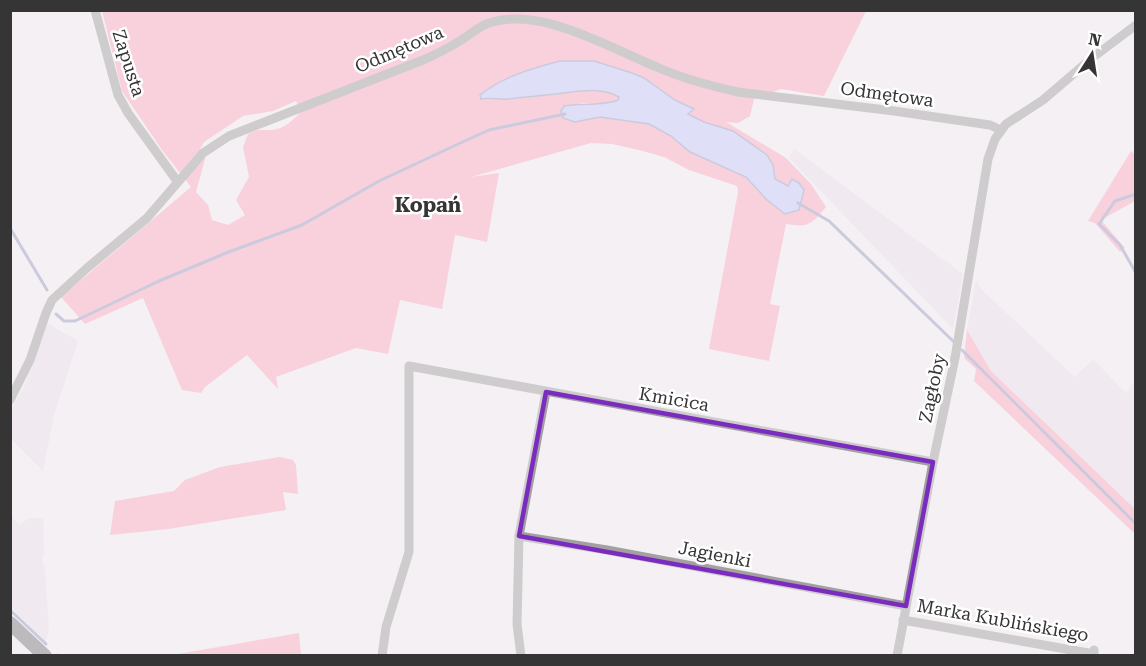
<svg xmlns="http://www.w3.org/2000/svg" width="1146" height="666" viewBox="0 0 1146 666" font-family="'Roboto Serif',serif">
<rect width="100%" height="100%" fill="#f4f0f4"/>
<g fill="#ebe2ec">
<path d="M 794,149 L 963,274 L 953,329 L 789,158 Z"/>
<path d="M 976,280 L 981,289 L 1075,377 L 1093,359 L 1126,393 L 1135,380 L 1135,509 L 990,371 L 967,330 Z"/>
<path d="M 47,323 L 78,341 L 54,415 L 43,471 L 11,439 L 11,409 L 24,387 Z"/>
<path d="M 11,516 L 20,525 L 29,518 L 43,518 L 44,553 L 42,559 L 45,571 L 49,628 L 46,642 L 11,607 Z"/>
</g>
<g fill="#fcabc0" fill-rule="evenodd">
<path d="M 102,11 L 866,11 L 824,96 L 781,89 L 754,99 L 750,116 L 738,123 L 726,122 L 786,158 L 811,184 L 826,207 C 812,224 809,228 786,224 L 770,304 L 780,306 L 769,361 L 709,349 L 738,192 L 737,186 L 689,170 L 664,157 L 639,150 L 612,144 L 591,143 L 471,177 L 499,173 L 487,242 L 455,235 L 442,309 L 400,300 L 388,354 L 356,348 L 276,377 L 278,389 L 247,355 L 205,387 L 201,393 L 182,390 L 143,298 L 85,324 L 61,297 L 191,187 L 162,150 L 122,91 ZM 560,61 L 594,61 L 632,73 L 658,87 L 675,100 L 693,108 L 688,114 L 704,122 L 733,131 L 767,155 L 773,165 L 775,178 L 788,186 L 792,180 L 799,210 L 785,214 L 767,200 L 746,177 L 690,152 L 671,136 L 649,124 L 600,117 L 575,122 L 580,103 L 611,103 L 618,100 L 619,97 C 580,77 531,106 490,97 C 507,74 532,68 560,61 ZM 296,101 L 301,112 C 294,119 286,127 277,129 C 265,132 260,127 248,134 L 243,147 L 249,177 L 236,200 L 245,215 L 228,225 L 212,220 L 208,205 L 196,192 L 205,159 L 200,149 L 204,142 L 243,116 L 273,111 Z"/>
<path d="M 1131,151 L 1135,154 L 1135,201 L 1101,220 L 1125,248 L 1120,252 L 1095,223 L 1088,221 Z"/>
<path d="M 967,330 L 991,371 L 1135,509 L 1135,534 L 974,381 L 976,369 L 964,358 Z"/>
<path d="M 280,457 L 293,460 L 296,465 L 298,494 L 283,492 L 286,510 L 168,529 L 110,535 L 115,501 L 174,491 L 185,480 L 220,467 Z"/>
<path d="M 299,633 L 301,655 L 172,655 Z"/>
</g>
<path fill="#c6cafb" stroke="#9b9dc0" stroke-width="1.5" d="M 560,61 L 594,61 L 632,73 L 644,78 L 675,100 L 694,109 L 688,114 L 704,122 L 733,131 L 767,155 L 773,165 L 775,179 L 788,186 L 792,179 L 799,183 L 804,190 L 799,210 L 785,214 L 767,200 L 746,177 L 690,152 L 671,136 L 649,124 L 600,117 L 575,122 L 563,118 L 561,111 L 564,106 C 581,103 605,106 618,100 L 619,97 C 598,86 577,92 555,94 C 539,96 524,97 508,99 C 499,100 490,97 481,99 L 480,95 C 502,77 533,68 560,61 Z"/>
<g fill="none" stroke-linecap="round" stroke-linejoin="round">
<g stroke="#9b9dc0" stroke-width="3">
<path d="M 1136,194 L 1115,201 L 1099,224 L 1120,245 L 1136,273"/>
<path d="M 798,203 L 829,221 L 954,342"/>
<path d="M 10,228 L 47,290"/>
<path d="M 56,314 L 64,321 L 75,321 L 159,281 L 226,253 L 302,225 L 379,181 L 469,139 L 489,130 L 565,114"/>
<path d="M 962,350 L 1136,524"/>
<path d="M 10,610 L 46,644"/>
<path d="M 57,655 L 58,656"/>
</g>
<g stroke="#a2a0a1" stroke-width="9">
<path d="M 95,10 L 118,95 L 128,113 L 177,181"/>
<path d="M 10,400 L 30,360 L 46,313 L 52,300 L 87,268 L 147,218 L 203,153 L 229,136 L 423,60 C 437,54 450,47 463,39 C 470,34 478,28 486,24 C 539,4 611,49 659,68 C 684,79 711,86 738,92 L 894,111 L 990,125 L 1001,130"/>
<path d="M 519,536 L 607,550 L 906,606"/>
<path d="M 903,620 L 1094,654 L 1094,650"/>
<path d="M 382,656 L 386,627 L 409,552 L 409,366 L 933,462"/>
<path d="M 521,656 L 517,624 L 519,536 L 546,392"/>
<path d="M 897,656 L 933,462 L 955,358 L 988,159 L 995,139 L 1006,124 L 1043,100 L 1092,58 L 1136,25"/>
</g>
<path stroke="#7b787a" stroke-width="14" d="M 10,623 L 45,656"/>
</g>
<path d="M0 0H1146V666H0ZM 546,392 L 933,462 L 906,606 L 519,536 Z" fill="#f4f0f4" fill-opacity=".55" fill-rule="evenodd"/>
<path fill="none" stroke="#7b2cbf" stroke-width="4.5" stroke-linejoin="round" d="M 546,392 L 933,462 L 906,606 L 519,536 Z"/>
<g text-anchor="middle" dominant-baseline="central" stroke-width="5" stroke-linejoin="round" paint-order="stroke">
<g font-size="18" fill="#363536" stroke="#fff">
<text transform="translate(399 49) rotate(-23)">Odmętowa</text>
<text transform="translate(129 63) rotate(72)">Zapusta</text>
<text transform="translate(887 94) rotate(8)">Odmętowa</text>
<text transform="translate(932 388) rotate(-78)">Zagłoby</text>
<text transform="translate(674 399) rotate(10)">Kmicica</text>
<text transform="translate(715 554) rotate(11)">Jagienki</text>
<text transform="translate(1003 620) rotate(10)">Marka Kublińskiego</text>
</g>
<g font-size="20" font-weight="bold" fill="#363536" stroke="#fff">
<text x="428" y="205">Kopań</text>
</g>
</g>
<rect width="1146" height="666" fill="none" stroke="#363536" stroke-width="24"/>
<g transform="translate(1092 54) rotate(12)" stroke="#ffffff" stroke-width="4.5" paint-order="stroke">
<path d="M0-4.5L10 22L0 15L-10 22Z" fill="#363536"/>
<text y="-9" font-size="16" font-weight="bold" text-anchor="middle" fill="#363536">N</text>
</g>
</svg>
